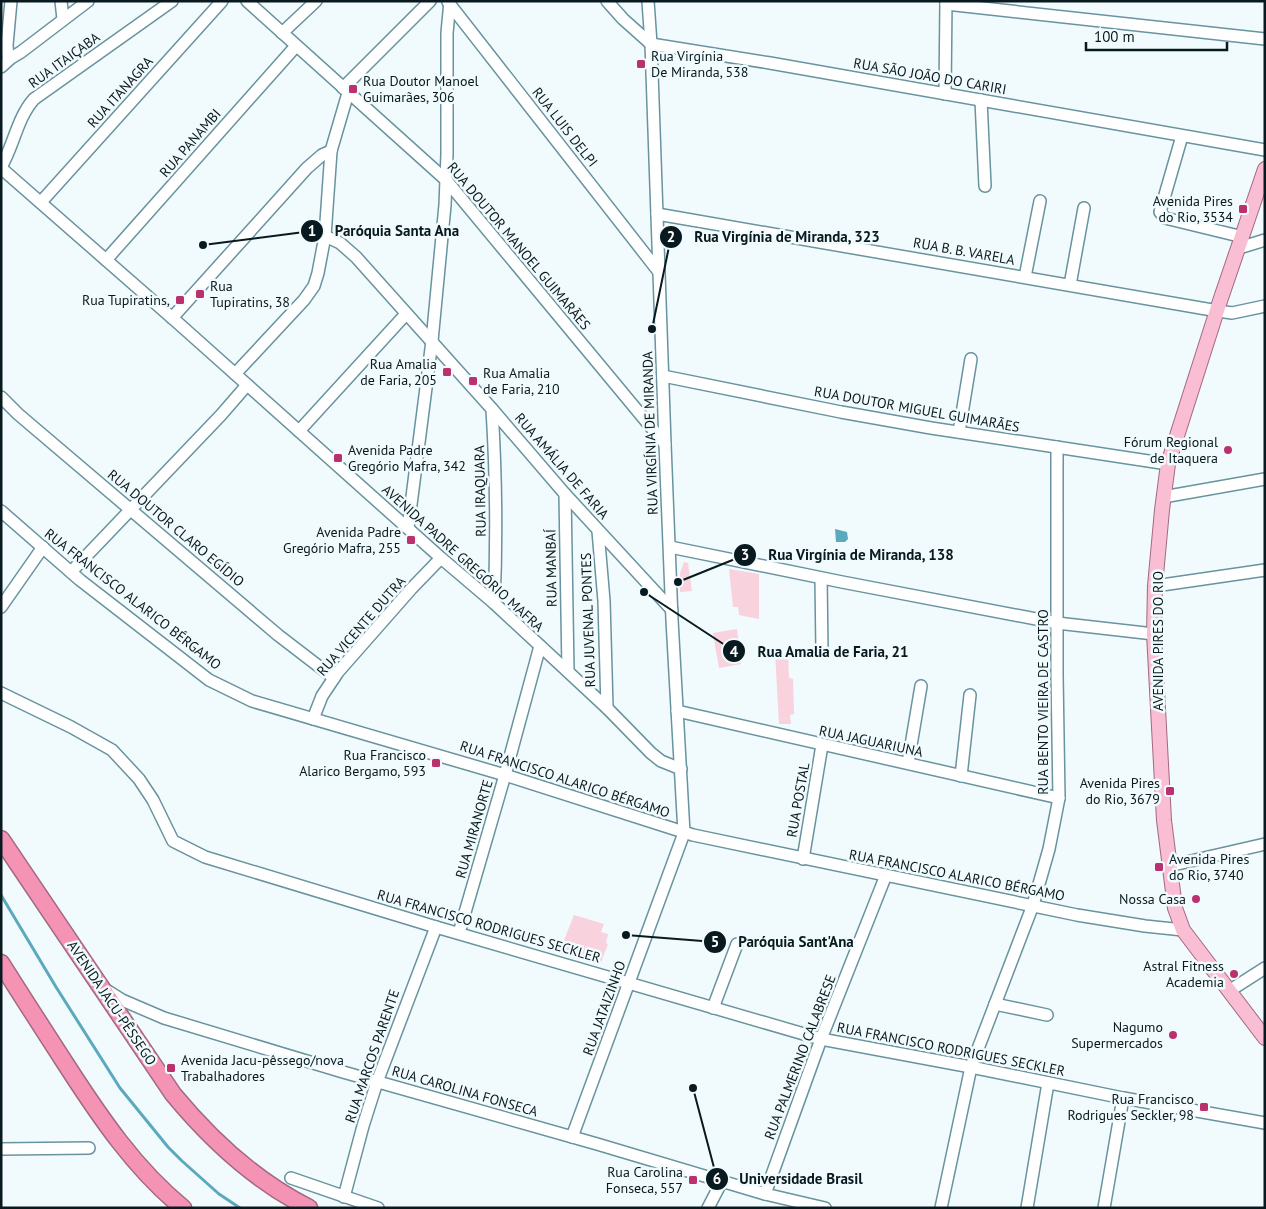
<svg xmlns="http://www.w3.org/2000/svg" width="1266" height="1209" viewBox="0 0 1266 1209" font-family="'PT Sans',sans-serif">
<rect width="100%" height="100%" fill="#f1fafc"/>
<g fill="#f8d2dd">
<path d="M 684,562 L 688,563 L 692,591 L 680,592 L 680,573 Z"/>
<path d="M 729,569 L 759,574 L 759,619 L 739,615 L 738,607 L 733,607 Z"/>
<path d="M 737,629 L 741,664 L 719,668 L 713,633 Z"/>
<path d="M 775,651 L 788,654 L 789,678 L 793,679 L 794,714 L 790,715 L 791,724 L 779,724 Z"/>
<path d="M 574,915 L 604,924 L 601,932 L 608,934 L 606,943 L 608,944 L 600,965 L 559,953 Z"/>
</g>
<path fill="#5ba9bd" d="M 835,529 L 847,532 L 848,539 L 845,542 L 836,542 Z"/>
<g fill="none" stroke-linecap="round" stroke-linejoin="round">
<path stroke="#5ba9bd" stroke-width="3" d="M 1,895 L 56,987 L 120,1088 L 168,1147 L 182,1161 L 219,1194 L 240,1208"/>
<defs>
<g id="minor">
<path d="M 61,1 L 63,19"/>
<path d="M 247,1 L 446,180 L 665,444"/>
<path d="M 607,1 L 623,19 L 651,44 L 770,63 L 1265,150"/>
<path d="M 448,2 L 659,272"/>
<path d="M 946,4 L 1265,39"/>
<path d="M 282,33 L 316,1"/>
<path d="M 8,60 L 7,45 L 11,1"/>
<path d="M 1,67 L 11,58 L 21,52 L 88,1"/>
<path d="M 343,88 L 430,1"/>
<path d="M 945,94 L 946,1"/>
<path d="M 981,100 L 985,186"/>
<path d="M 1182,136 L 1160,212 L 1165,218 L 1243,237"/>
<path d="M 1,167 C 14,145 17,118 34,99 L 172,1"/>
<path d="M 1,168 L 178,323 L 441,558 L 494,603 L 607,708 L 651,753 L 661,761 L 681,769"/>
<path d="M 41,202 L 222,1"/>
<path d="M 657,214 L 1218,311 L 1232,313 L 1265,306"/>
<path d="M 325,236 L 340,243 L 356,257 L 492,409 L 565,494 L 672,610"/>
<path d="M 1239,248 L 1265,240"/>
<path d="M 106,260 L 296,46"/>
<path d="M 1025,277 L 1040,201"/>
<path d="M 1070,285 L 1084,208"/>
<path d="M 172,318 L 307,168 L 322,155 L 331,151"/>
<path d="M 235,374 L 304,300 L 314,286 L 318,273 L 325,236 L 331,151 L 348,93"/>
<path d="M 663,376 L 841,412 L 931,428 L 1168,464"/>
<path d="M 1,397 L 18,414 L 278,635 L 334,678"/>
<path d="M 492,409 C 496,474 497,538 494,603"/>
<path d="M 299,431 L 406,314"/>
<path d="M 959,432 L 971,359"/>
<path d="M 565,494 L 568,671"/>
<path d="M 1163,497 L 1265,479"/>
<path d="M 1,511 L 80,580 L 209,680 L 252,701 L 505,775 L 693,835 L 1077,915 L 1145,926 L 1183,930"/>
<path d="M 408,528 L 432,341 L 445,205 L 447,154 L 447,33 L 450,1"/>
<path d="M 598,531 L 604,601 L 607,708"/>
<path d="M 670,547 L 842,582 L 1057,623 L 1154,634"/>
<path d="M 71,572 L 221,415 L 247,385"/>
<path d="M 821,578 L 822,651"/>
<path d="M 1155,586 L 1265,570"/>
<path d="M 1,607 L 43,547"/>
<path d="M 1,693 L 71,727 L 112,750 L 139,779 L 153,800 L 173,841 L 205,857 L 436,927 L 821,1039 L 971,1067 L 1123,1098 L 1265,1123"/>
<path d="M 677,711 L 1059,798"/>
<path d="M 313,719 L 322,696 L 338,672 L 411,589 L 441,558"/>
<path d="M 908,763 L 921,686"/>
<path d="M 961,776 L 970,695"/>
<path d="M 803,859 L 822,745"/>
<path d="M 1169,866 L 1265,844"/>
<path d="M 459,933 L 505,775 L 540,646"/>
<path d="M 106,990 L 122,1000 L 164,1018 L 343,1072 L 597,1144 L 765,1194 L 825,1208"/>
<path d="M 1229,991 L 1265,968"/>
<path d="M 995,1004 L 1047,1015"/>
<path d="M 713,1008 L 737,944"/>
<path d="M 572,1137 L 684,833 L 672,620 L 665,444 L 651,44 L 648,1"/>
<path d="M 1,1149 L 89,1148"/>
<path d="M 291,1178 L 378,1208"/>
<path d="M 765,1194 L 821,1039 L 886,875"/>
<path d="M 344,1197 L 363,1126 L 377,1082 L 436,927"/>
<path d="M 708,1208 L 722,1181"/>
<path d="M 941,1208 L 971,1067 L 1033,905 L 1049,849 L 1059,798 L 1057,675 L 1057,447"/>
<path d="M 1027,1208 L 1048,1083"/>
<path d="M 1104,1208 L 1123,1098"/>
</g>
<path id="major" d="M 1265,169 L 1220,301 L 1168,464 L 1162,510 L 1155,586 L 1154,634 L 1164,820 L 1175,908 L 1183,930 L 1265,1038"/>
<g id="highway">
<path d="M 1,839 L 173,1094 C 211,1140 255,1181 309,1208"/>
<path d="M 1,963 C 23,998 45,1032 67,1066 C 100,1117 135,1169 183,1208"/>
</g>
</defs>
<use href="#minor" stroke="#68939f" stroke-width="14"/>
<use href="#major" stroke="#a26980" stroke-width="16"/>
<use href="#highway" stroke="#a26980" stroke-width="19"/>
<use href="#minor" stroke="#fff" stroke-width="11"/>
<use href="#major" stroke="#f9bed3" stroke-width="14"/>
<use href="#highway" stroke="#f593b5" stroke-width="16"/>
</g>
<g fill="#bb316e" stroke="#f1fafc" stroke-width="2">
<rect x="636" y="59" width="10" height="10" rx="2.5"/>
<rect x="348" y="84" width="10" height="10" rx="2.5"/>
<rect x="1238" y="204" width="10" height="10" rx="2.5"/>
<rect x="195" y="289" width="10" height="10" rx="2.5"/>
<rect x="175" y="295" width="10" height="10" rx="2.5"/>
<rect x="442" y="367" width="10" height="10" rx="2.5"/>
<rect x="468" y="376" width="10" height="10" rx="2.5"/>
<circle cx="1228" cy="450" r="5"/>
<rect x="333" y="453" width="10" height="10" rx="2.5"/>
<rect x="406" y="535" width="10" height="10" rx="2.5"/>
<rect x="431" y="758" width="10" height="10" rx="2.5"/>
<rect x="1165" y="786" width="10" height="10" rx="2.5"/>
<rect x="1154" y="862" width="10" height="10" rx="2.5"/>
<circle cx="1196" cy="899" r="5"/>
<circle cx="1234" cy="974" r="5"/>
<circle cx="1173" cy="1035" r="5"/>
<rect x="166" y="1063" width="10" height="10" rx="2.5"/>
<rect x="1199" y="1102" width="10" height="10" rx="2.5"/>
<rect x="688" y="1175" width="10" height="10" rx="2.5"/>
</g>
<g text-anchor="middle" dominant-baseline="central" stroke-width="5" stroke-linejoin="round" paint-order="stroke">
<g font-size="14" fill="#081a1f" stroke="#f1fafc" text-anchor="end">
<text x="651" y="56" text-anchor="start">Rua Virgínia<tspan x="651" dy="16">De Miranda, 538</tspan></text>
<text x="363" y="81" text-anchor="start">Rua Doutor Manoel<tspan x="363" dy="16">Guimarães, 306</tspan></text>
<text x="1233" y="201">Avenida Pires<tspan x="1233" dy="16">do Rio, 3534</tspan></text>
<text x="210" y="286" text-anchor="start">Rua<tspan x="210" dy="16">Tupiratins, 38</tspan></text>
<text x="170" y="300">Rua Tupiratins,</text>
<text x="437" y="364">Rua Amalia<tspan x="437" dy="16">de Faria, 205</tspan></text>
<text x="483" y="373" text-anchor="start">Rua Amalia<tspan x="483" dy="16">de Faria, 210</tspan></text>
<text x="1218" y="442">Fórum Regional<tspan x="1218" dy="16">de Itaquera</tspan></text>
<text x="348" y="450" text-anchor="start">Avenida Padre<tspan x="348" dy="16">Gregório Mafra, 342</tspan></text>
<text x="401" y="532">Avenida Padre<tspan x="401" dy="16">Gregório Mafra, 255</tspan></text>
<text x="426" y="755">Rua Francisco<tspan x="426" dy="16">Alarico Bergamo, 593</tspan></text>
<text x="1160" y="783">Avenida Pires<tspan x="1160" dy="16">do Rio, 3679</tspan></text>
<text x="1169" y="859" text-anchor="start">Avenida Pires<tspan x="1169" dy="16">do Rio, 3740</tspan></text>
<text x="1186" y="899">Nossa Casa</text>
<text x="1224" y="966">Astral Fitness<tspan x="1224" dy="16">Academia</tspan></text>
<text x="1163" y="1027">Nagumo<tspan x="1163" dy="16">Supermercados</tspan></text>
<text x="181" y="1060" text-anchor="start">Avenida Jacu-pêssego/nova<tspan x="181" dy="16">Trabalhadores</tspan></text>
<text x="1194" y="1099">Rua Francisco<tspan x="1194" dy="16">Rodrigues Seckler, 98</tspan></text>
<text x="683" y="1172">Rua Carolina<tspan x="683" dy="16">Fonseca, 557</tspan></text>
</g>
<g font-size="14" fill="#081a1f" stroke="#f1fafc">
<text transform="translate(64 60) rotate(-36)">RUA ITAIÇABA</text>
<text transform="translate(930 76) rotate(10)">RUA SÃO JOÃO DO CARIRI</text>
<text transform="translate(120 92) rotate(-48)">RUA ITANAGRA</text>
<text transform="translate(565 127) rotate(52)">RUA LUIS DELPI</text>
<text transform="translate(190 143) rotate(-49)">RUA PANAMBI</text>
<text transform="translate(519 246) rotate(50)">RUA DOUTOR MANOEL GUIMARÃES</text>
<text transform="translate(964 251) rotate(10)">RUA B. B. VARELA</text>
<text transform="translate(917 409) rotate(10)">RUA DOUTOR MIGUEL GUIMARÃES</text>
<text transform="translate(650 433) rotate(-92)">RUA VIRGÍNIA DE MIRANDA</text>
<text transform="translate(562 466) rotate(49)">RUA AMÁLIA DE FARIA</text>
<text transform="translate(480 491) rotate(-91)">RUA IRAQUARA</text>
<text transform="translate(176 528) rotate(40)">RUA DOUTOR CLARO EGÍDIO</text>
<text transform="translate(463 558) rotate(42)">AVENIDA PADRE GREGÓRIO MAFRA</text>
<text transform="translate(551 568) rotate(-91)">RUA MANBAÍ</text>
<text transform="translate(133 599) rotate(38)">RUA FRANCISCO ALARICO BÉRGAMO</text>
<text transform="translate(588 620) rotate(-92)">RUA JUVENAL PONTES</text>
<text transform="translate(361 626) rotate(-49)">RUA VICENTE DUTRA</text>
<text transform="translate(1158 641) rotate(-90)">AVENIDA PIRES DO RIO</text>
<text transform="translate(1043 702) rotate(-90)">RUA BENTO VIEIRA DE CASTRO</text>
<text transform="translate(871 741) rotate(12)">RUA JAGUARIUNA</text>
<text transform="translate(565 779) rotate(18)">RUA FRANCISCO ALARICO BÉRGAMO</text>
<text transform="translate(798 800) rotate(-80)">RUA POSTAL</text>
<text transform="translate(474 829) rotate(-74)">RUA MIRANORTE</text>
<text transform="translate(957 875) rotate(11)">RUA FRANCISCO ALARICO BÉRGAMO</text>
<text transform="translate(489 926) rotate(16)">RUA FRANCISCO RODRIGUES SECKLER</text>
<text transform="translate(112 1003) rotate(56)">AVENIDA JACU-PÊSSEGO</text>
<text transform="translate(604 1008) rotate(-70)">RUA JATAIZINHO</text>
<text transform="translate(951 1049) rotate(11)">RUA FRANCISCO RODRIGUES SECKLER</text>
<text transform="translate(372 1056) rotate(-71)">RUA MARCOS PARENTE</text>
<text transform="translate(800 1057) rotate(-69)">RUA PALMERINO CALABRESE</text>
<text transform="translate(465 1091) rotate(16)">RUA CAROLINA FONSECA</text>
</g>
</g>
<path fill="none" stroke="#081a1f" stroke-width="2" d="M203 245L312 231M652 329L671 237M678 582L745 555M644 592L734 651M626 935L715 942M693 1088L717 1179"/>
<g fill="#081a1f" stroke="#f1fafc" stroke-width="2">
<circle cx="203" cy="245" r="5"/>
<circle cx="652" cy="329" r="5"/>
<circle cx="678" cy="582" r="5"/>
<circle cx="644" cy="592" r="5"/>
<circle cx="626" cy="935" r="5"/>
<circle cx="693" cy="1088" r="5"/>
<circle cx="312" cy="231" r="12"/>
<circle cx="671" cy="237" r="12"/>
<circle cx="745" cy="555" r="12"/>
<circle cx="734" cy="651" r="12"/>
<circle cx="715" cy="942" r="12"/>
<circle cx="717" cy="1179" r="12"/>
</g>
<g font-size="15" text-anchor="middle" font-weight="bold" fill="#fff">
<text x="312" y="236">1</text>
<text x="671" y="242">2</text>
<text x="745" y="560">3</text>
<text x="734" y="657">4</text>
<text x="715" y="947">5</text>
<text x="717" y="1184">6</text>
</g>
<g font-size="15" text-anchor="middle" font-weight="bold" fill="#081a1f" stroke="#f1fafc" stroke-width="5" stroke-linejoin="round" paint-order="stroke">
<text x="397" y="236">Paróquia Santa Ana</text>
<text x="787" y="242">Rua Virgínia de Miranda, 323</text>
<text x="861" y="560">Rua Virgínia de Miranda, 138</text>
<text x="833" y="657">Rua Amalia de Faria, 21</text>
<text x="796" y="947">Paróquia Sant'Ana</text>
<text x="801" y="1184">Universidade Brasil</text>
</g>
<rect width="1266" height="1209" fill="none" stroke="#081a1f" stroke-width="5"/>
<path d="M1086 42v8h141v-8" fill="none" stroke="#081a1f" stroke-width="2.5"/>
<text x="1094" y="42" font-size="15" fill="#081a1f" stroke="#f1fafc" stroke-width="4" paint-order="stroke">100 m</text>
</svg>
